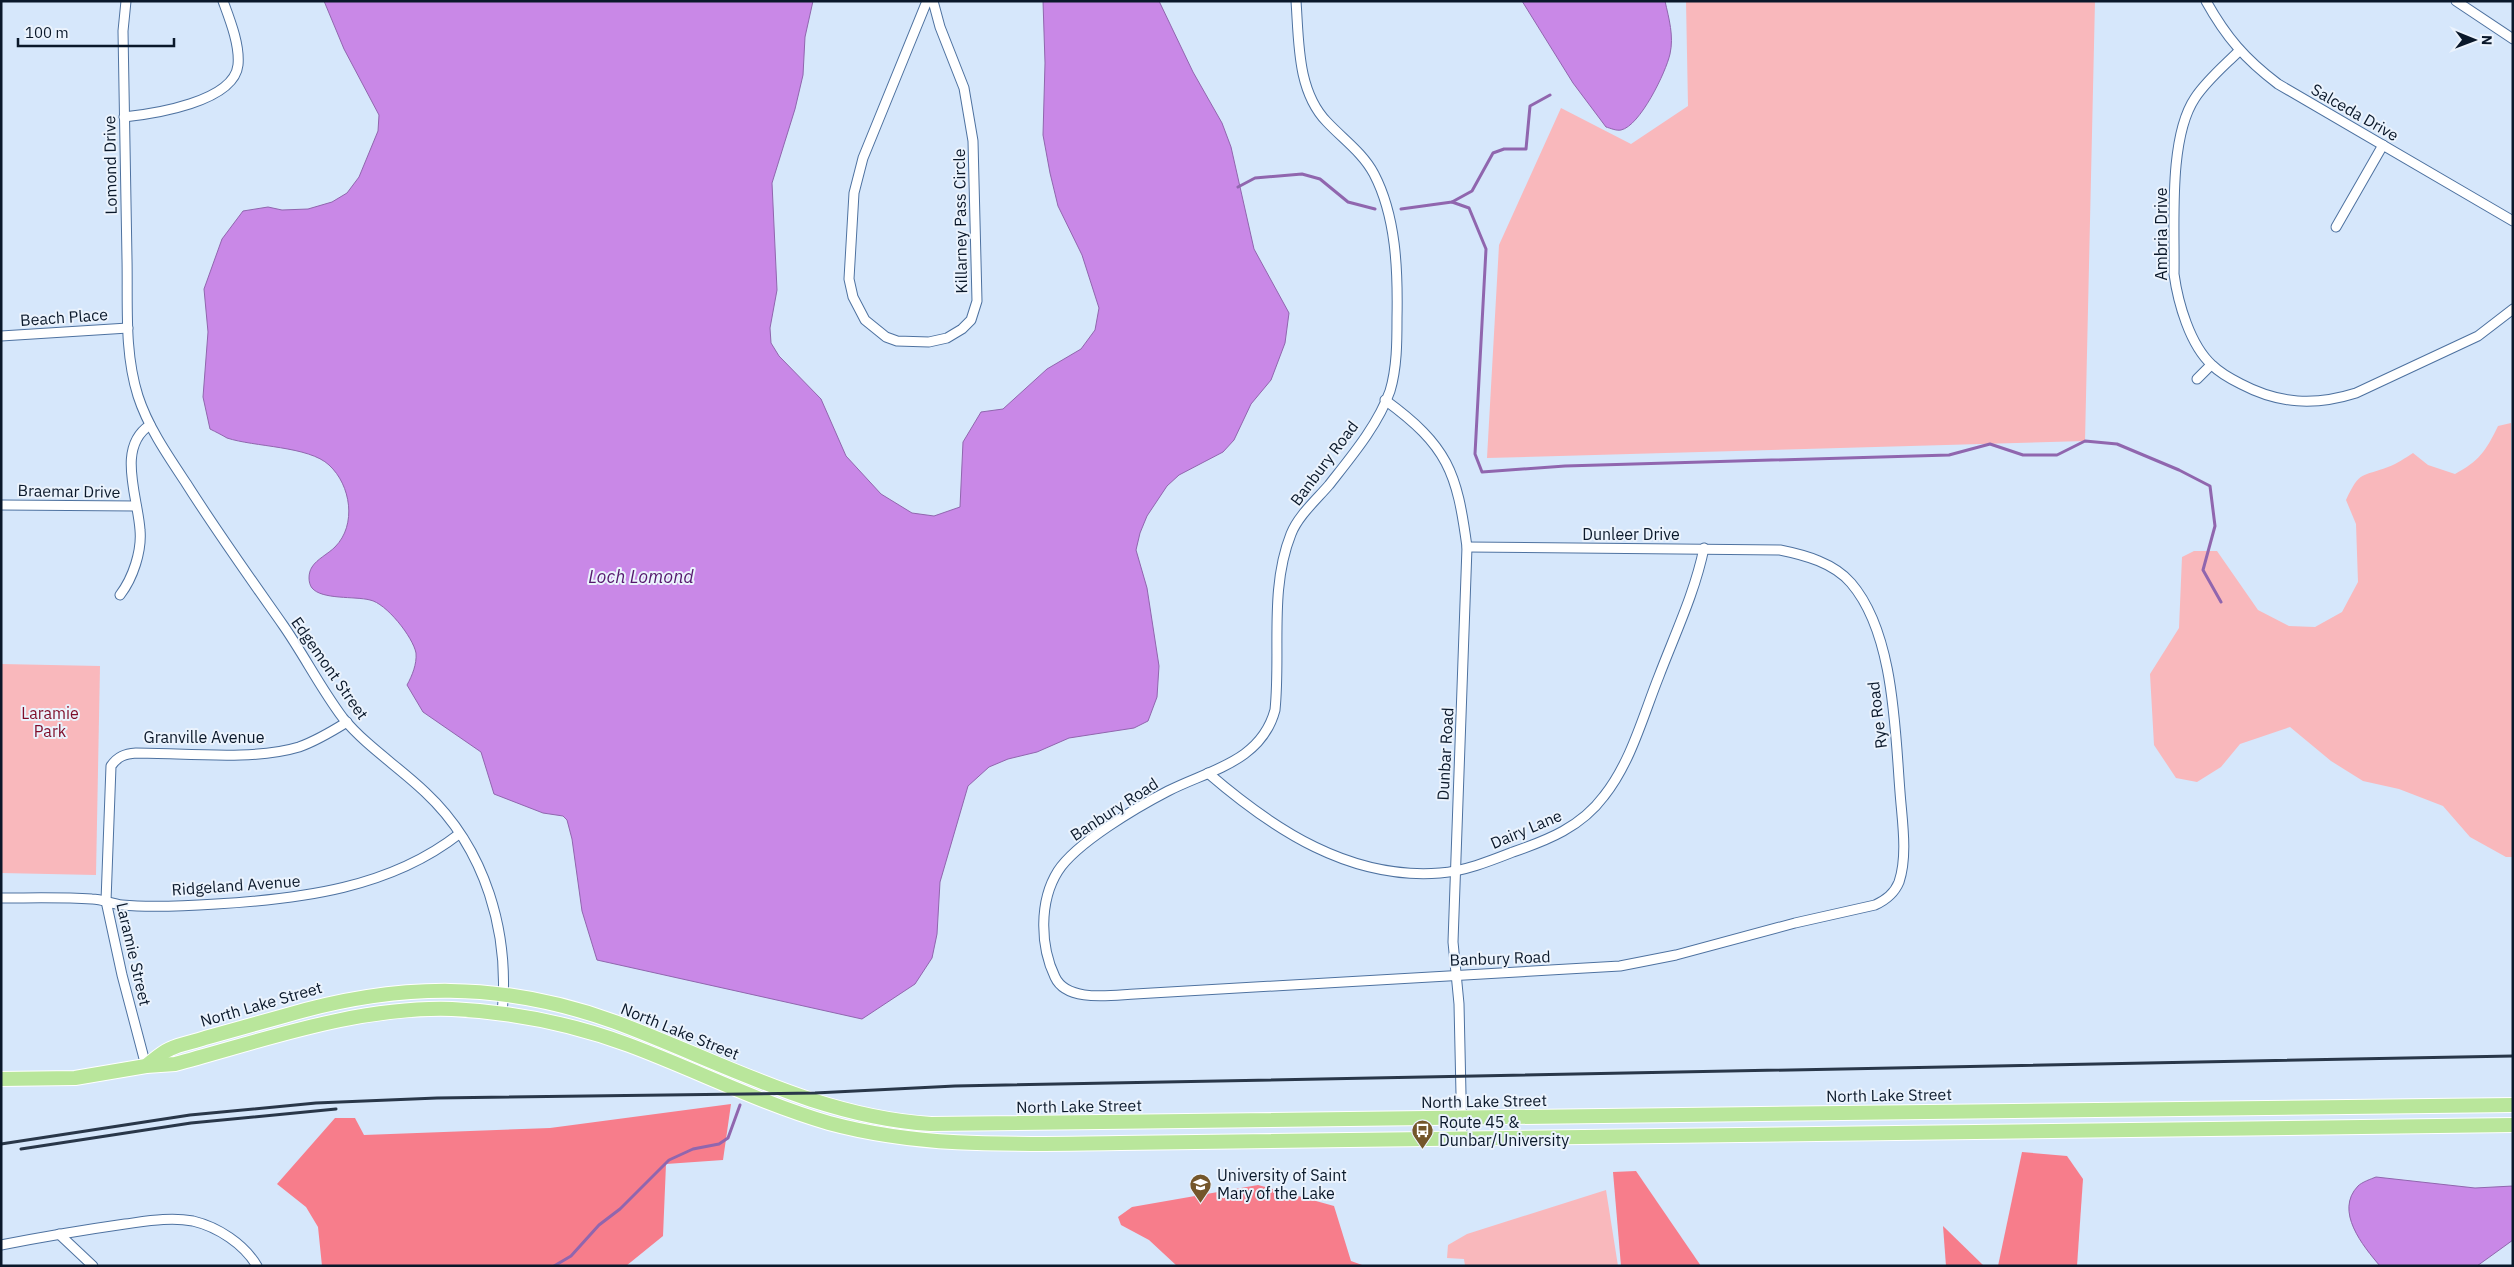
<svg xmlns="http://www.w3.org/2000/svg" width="2514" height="1267" viewBox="0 0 2514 1267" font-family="'IBM Plex Sans',sans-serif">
<rect width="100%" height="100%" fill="#d6e7fb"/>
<g fill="#f9b8bc">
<path d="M 1686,1 L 2095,1 L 2085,441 L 1487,458 L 1499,245 L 1561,108 L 1631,144 L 1688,106 Z"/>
<path d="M 2511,423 L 2513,857 L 2506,857 L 2470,837 L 2443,806 L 2399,789 L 2363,781 L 2331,761 L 2290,727 L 2240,744 L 2221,767 L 2197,782 L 2176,778 L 2154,745 L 2150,674 L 2179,628 L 2182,557 L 2194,551 L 2217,551 L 2258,610 L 2289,626 L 2315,627 L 2342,612 L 2358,582 L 2356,524 L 2346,500 C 2360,470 2362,477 2388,467 C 2397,464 2405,458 2413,453 L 2428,465 L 2455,474 C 2479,461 2486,451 2498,426 Z"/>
<path d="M 1,664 L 100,666 L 96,875 L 1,873 Z"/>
<path d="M 1606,1190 L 1618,1266 L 1465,1266 L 1464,1259 L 1447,1258 L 1448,1245 L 1467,1234 Z"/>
</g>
<g fill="#f77d8b">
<path d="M 731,1104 L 723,1160 L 666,1164 L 663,1236 L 626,1266 L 322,1266 L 318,1227 L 306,1207 L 277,1184 L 335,1118 L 355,1118 L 364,1135 L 550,1128 Z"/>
<path d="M 2022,1152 L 2067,1156 L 2083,1179 L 2077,1266 L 1998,1266 Z"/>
<path d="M 1636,1171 L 1701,1266 L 1621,1266 L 1613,1172 Z"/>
<path d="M 1258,1185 L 1334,1206 L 1351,1261 L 1365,1266 L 1177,1266 L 1149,1240 L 1121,1225 L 1118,1217 L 1132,1207 Z"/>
<path d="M 1943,1226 L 1984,1266 L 1946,1266 Z"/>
</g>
<g fill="#c988e7" stroke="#9066ae">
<path d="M 324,1 L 813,1 L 805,37 L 803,75 L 795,109 L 772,183 L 777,290 L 770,328 L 771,343 L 779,356 L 821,399 L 846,456 L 881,494 L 912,513 L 934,516 L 960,507 L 963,442 L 981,412 L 1003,409 L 1047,369 L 1081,349 L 1095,330 L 1099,308 L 1082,255 L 1058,206 L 1050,173 L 1043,135 L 1045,63 L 1043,1 L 1159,1 L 1193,72 L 1222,123 L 1231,147 L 1254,249 L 1289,313 L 1285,343 L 1271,380 L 1251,404 L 1234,440 L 1223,452 L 1179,475 L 1167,486 L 1147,516 L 1140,533 L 1136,550 L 1147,588 L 1159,666 L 1157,697 L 1148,721 L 1134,728 L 1069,738 L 1037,752 L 1008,759 L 989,767 L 968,786 L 940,882 L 937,934 L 932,958 L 915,984 L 862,1019 L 597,960 L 582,911 L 572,839 L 567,820 L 563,816 L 543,813 L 494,794 L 481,752 L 423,712 L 407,685 C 412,676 417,664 416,653 C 413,637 386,603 370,600 C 355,596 322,600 312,588 C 308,583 308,573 312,567 C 317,559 328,554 335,547 C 357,525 351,485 329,465 C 309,446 254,447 227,438 C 222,435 216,432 210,429 L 203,397 L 208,332 L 204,289 L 222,239 L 243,211 L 268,207 L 282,210 L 308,209 L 332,202 L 347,193 L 359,177 L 378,131 L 379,115 L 344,49 Z"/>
<path d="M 1522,1 L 1665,1 C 1669,19 1674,36 1670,54 C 1666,72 1640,126 1621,130 C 1616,131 1610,128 1606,127 L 1573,83 Z"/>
<path d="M 2376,1177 L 2475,1188 L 2513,1186 L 2513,1240 L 2477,1266 L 2380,1266 C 2363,1246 2334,1211 2358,1186 C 2362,1182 2371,1179 2376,1177 Z"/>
</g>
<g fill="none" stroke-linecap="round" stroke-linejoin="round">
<g stroke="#9066ae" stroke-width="3">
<path d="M 1238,187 L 1255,178 L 1302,174 L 1320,179 L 1348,202 L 1375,209"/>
<path d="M 1452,202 L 1469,208 L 1486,249 L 1475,454 L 1482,472 L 1565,466 L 1949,455 L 1990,444 L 2023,455 L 2057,455 L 2085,441 L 2117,444 L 2179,470 L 2210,486 L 2215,526 L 2203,570 L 2221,602"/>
<path d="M 1401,209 L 1452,202 L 1472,191 L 1493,153 L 1504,149 L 1526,149 L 1530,106 L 1550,95"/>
<path d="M 554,1266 L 571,1256 L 599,1225 L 620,1209 L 669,1160 L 693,1149 L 719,1144 L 728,1138 L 740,1105"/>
</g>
<defs>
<g id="minor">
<path d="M 126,1 L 123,31 C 124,107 125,183 127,259 C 128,304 124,352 138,396 C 148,427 168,456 186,483 C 217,532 250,578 283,625 C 304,655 321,689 343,718 C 366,746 399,767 425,792 C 486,849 510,933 502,1014"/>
<path d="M 927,1 L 863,158 L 854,193 L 849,279 L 853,297 L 865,320 L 886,337 L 897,341 L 929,342 L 947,338 L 962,329 L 971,320 L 977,301 L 973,141 L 964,88 L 940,27 L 933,1"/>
<path d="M 1296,1 C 1299,42 1297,91 1327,122 C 1343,139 1363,153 1374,174 C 1396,216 1398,270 1397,318 C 1397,341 1397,368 1390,391 C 1378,425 1351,457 1329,485 C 1316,500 1298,516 1291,534 C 1269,589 1281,652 1275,710 C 1261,762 1209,770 1168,791 C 1137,807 1076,843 1058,871 C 1039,901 1040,946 1055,977 C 1067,1003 1112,995 1135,994 L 1620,966 L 1676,955 L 1795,923 L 1875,905 C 1886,900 1894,894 1899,882 C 1908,855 1902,820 1900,792 C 1895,729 1894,633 1851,583 C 1834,563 1805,555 1780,550 L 1467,547"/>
<path d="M 2206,1 C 2226,37 2245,59 2278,84 L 2513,221"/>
<path d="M 2456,1 L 2513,39"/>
<path d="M 2239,51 C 2224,66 2207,80 2195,98 C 2168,138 2175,226 2174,274 C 2178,303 2190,345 2212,365 C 2220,373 2231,379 2241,384 C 2279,404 2315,406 2356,393 L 2478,336 L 2513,309"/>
<path d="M 124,117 C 153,114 234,102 238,65 C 240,45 230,20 223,1"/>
<path d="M 2336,227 L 2383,145"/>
<path d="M 1,336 L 128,328"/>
<path d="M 2197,379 L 2211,365"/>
<path d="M 1385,400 C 1448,446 1457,472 1467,547 L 1453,942 L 1459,1004 L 1462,1139"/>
<path d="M 1,505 L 136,506"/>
<path d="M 120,595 C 133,578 142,551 140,530 C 138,497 116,447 150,425"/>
<path d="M 1208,773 C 1274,830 1350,880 1440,873 C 1465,871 1490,861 1513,852 C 1548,840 1581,827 1604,796 C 1631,762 1643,716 1659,676 C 1675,634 1695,592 1704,548"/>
<path d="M 1,898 C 31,898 62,897 92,899 C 102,899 112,904 122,905 C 152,908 186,906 216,904 C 301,899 390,888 459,834"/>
<path d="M 146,1066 L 122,975 L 106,901 L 111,766 C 118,756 125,754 136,753 C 185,753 253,761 299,747 C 316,741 331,732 347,722"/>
<path d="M 59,1234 L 93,1266"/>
<path d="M 1,1245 C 42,1237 83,1230 125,1224 C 148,1221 170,1217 193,1221 C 218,1227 244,1244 257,1266"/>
</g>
<g id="primary">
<path d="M 146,1066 C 154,1060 161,1053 170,1049 C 180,1044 194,1042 205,1038 C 231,1031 258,1023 284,1016 C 399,982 502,981 615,1022 C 720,1061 817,1117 931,1124 L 2513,1105"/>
<path d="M 1,1079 L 75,1078 L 146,1066 L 175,1064 C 265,1040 358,1006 452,1009 C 512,1012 573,1024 629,1045 C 696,1070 760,1103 829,1123 C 925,1149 1022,1144 1120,1143 L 2513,1125"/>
</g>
</defs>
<use href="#minor" stroke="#4e72a0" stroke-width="11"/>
<use href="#primary" stroke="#fff" stroke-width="16"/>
<use href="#minor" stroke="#fff" stroke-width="9"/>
<use href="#primary" stroke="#b9e69b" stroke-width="14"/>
<g stroke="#293749" stroke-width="3">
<path d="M 1,1144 L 190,1115 L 316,1103 L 437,1098 L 815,1093 L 955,1086 L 2513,1056"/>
<path d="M 21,1149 L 191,1123 L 336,1109"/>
</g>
</g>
<defs>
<symbol id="bus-pin" viewBox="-11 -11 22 30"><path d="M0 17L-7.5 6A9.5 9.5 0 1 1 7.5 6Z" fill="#74562a" stroke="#ebf3fd"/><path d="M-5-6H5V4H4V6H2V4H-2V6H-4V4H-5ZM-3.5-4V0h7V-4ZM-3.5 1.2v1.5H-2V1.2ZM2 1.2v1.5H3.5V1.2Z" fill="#fff"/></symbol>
<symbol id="university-pin" viewBox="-11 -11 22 30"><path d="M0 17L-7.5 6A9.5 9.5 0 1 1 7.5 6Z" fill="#74562a" stroke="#ebf3fd"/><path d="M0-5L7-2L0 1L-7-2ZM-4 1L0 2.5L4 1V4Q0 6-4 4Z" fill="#fff"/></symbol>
</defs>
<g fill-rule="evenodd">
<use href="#bus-pin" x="1410" y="1118" width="25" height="34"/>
<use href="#university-pin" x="1188" y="1172" width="25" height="34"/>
</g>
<g text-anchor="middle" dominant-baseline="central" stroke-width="4" stroke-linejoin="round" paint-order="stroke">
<g font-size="16" fill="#0a182a" stroke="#ebf3fd">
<text transform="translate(2355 112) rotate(30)">Salceda Drive</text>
<text transform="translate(110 165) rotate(-91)">Lomond Drive</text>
<text transform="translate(960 221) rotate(-91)">Killarney Pass Circle</text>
<text transform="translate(2161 234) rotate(-90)">Ambria Drive</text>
<text transform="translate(64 317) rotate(-4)">Beach Place</text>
<text transform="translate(1324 463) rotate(-53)">Banbury Road</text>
<text transform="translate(69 491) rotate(1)">Braemar Drive</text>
<text x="1631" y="534">Dunleer Drive</text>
<text transform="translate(330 668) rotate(55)">Edgemont Street</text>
<text transform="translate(1877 715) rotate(-97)">Rye Road</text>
<text x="204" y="737">Granville Avenue</text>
<text transform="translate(1445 754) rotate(-87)">Dunbar Road</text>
<text transform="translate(1114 809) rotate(-33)">Banbury Road</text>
<text transform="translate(1526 829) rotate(-23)">Dairy Lane</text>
<text transform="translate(236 885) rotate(-4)">Ridgeland Avenue</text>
<text transform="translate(134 954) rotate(77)">Laramie Street</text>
<text transform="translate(1500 958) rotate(-2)">Banbury Road</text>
<text transform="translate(261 1004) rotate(-16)">North Lake Street</text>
<text transform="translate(680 1031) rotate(22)">North Lake Street</text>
<text transform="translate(1889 1095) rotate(-1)">North Lake Street</text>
<text transform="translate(1484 1101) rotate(-1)">North Lake Street</text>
<text transform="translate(1079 1106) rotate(-1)">North Lake Street</text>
</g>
<g font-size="16" fill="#7e0d2a" stroke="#ebf3fd">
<text x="50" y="713">Laramie<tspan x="50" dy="18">Park</tspan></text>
</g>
<g font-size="16" fill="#0a182a" stroke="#ebf3fd" text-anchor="start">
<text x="1439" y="1122">Route 45 &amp;<tspan x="1439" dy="18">Dunbar/University</tspan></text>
<text x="1217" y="1175">University of Saint<tspan x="1217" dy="18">Mary of the Lake</tspan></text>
</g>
<g font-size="18" font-style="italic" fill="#55186d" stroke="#ebf3fd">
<text x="641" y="576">Loch Lomond</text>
</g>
</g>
<rect width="2514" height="1267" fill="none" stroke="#0a182a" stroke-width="5"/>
<g transform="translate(2474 40) rotate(91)" stroke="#ebf3fd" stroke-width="4" paint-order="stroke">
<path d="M0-4L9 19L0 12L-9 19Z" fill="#0a182a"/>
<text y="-8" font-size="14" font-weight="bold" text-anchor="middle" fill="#0a182a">N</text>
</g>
<path d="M18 38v8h156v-8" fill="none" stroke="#0a182a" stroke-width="2.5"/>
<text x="25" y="38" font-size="15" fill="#0a182a" stroke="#ebf3fd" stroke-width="4" paint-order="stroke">100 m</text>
</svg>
